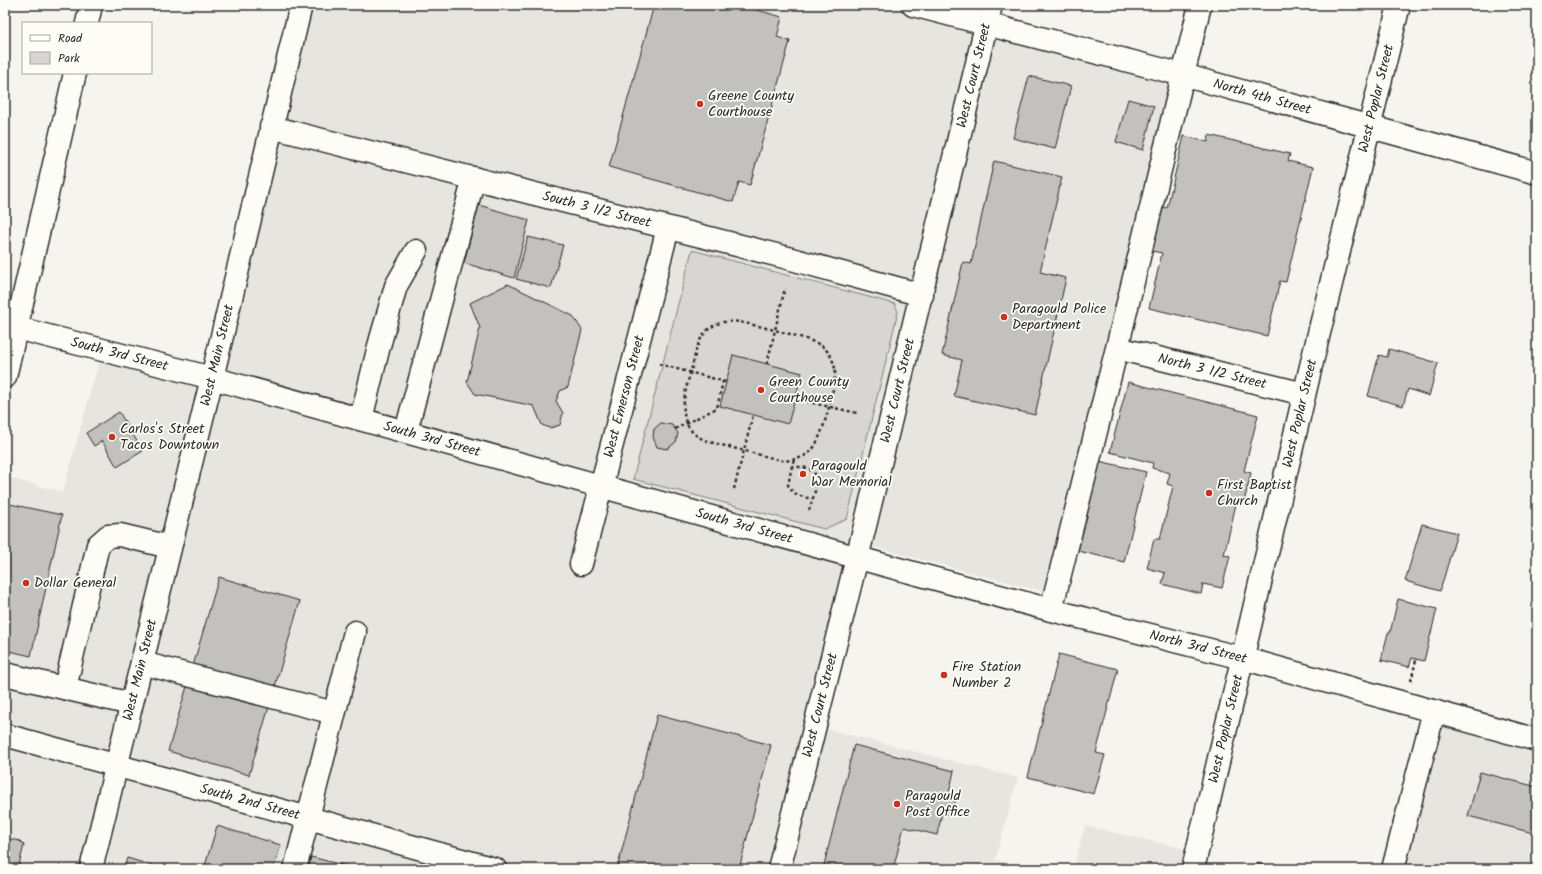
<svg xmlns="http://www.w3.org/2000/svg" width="1542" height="874" viewBox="0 0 1542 874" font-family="Kalam,sans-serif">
<rect width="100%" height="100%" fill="#f5f4ef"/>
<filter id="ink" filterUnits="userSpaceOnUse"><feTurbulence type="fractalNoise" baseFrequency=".025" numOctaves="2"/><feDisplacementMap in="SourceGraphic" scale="8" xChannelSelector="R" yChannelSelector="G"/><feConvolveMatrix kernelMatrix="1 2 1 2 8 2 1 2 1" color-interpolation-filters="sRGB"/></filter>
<g filter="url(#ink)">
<g fill="#e6e5e0">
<path d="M 310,5 L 984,5 L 978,33 L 1176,83 L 1045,592 L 851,541 L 804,723 L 1018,778 L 995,860 L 1033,869 L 5,869 L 5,477 L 63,492 L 100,357 L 218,390 Z"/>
<path d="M 1436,723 L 1537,751 L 1537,869 L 1398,869 Z"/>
<path d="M 1085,826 L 1190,850 L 1185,869 L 1073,869 Z"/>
</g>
<path fill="#d7d6d2" stroke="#81807e" d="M 692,250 L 895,304 L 898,312 L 847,519 L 824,529 L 633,479 Z"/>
<g fill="#c2c1be" stroke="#2b2b2b">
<path d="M 654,5 L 739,5 L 782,17 L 777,37 L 790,41 L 750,185 L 739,182 L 733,202 L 609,167 Z"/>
<path d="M 1029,76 L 1071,86 L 1055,149 L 1013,138 Z"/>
<path d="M 1128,99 L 1154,106 L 1143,150 L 1116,142 Z"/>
<path d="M 1209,135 L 1290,154 L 1288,161 L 1313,167 L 1286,282 L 1280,281 L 1267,336 L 1149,308 L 1162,253 L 1152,251 L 1163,207 L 1167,208 L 1184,136 L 1208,142 Z"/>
<path d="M 994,161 L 1062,177 L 1040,272 L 1066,278 L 1035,415 L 954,396 L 962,360 L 942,355 L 963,262 L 971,264 Z"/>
<path d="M 479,205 L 529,220 L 514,278 L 464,263 Z"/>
<path d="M 528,237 L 563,245 L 551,288 L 516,279 Z"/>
<path d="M 508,284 L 573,316 L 582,330 L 568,387 L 560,391 L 556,401 L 563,413 L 560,425 L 550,428 L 542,425 L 534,406 L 475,394 L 467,382 L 480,328 L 470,303 Z"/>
<path d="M 1389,349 L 1438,363 L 1429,396 L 1408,389 L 1403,406 L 1368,396 L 1379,355 L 1387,357 Z"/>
<path d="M 733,355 L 802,373 L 788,424 L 720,406 Z"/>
<path d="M 1128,382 L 1258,415 L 1244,471 L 1251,473 L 1244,502 L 1237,500 L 1224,555 L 1230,556 L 1222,588 L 1203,584 L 1201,594 L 1162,584 L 1165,573 L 1147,568 L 1154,539 L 1160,539 L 1173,486 L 1167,484 L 1170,473 L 1152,468 L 1153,463 L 1110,452 Z"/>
<path d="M 119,412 L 143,451 L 117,467 L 102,441 L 94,446 L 86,433 Z"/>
<path d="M 661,423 L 672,425 L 678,433 L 676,442 L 667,449 L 657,447 L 653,437 L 654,429 Z"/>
<path d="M 1099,461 L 1146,472 L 1124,562 L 1078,551 Z"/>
<path d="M 5,503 L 62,515 L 31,656 L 5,650 Z"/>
<path d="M 1422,524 L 1457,533 L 1440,591 L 1405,581 Z"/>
<path d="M 219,577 L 300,601 L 249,775 L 168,751 Z"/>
<path d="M 1398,599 L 1437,609 L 1424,661 L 1412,658 L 1409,667 L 1381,660 L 1388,633 L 1390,633 Z"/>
<path d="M 1059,654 L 1118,669 L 1096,753 L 1105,755 L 1094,794 L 1028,777 Z"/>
<path d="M 657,715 L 771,745 L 739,869 L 617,869 Z"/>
<path d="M 854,745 L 954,771 L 949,793 L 957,795 L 952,815 L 942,813 L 937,835 L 904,827 L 893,869 L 823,869 Z"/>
<path d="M 1480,772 L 1537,787 L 1537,834 L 1468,816 Z"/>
<path d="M 217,826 L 281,845 L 273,869 L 204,869 Z"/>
<path d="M 5,838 L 20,841 L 24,845 L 18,869 L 5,869 Z"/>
<path d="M 311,857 L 359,869 L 308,869 Z"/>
<path d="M 127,858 L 164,869 L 124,869 Z"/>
<path d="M 1258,863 L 1261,864 L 1278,869 L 1256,869 Z"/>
</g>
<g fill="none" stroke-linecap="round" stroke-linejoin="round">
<defs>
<g id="minor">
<path id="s1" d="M 913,5 L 1183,75 L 1537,173"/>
<path d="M 87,23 L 91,5"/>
<path id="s2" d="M 271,127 L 784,257 L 922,295"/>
<path id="s3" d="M 5,325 L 212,378 L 884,565 L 1051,610 L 1242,658 L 1537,740"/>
<path id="s4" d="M 1121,349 L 1304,394"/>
<path d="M 5,377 L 75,73"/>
<path d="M 361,419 L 379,346 L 396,286 L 416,251"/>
<path d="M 406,431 L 474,178"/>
<path id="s5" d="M 581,564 L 668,228"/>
<path d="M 1051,610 L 1117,348 L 1200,5"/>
<path d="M 142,663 L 334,713"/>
<path d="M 5,674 L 131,704"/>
<path d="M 65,688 L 98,545 L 108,536 L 120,535 L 170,547"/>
<path id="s6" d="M 91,869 L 212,378 L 301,5"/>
<path d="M 295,869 L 355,632"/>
<path id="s7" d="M 1193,869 L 1311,366 L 1399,5"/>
<path d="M 1393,869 L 1434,711"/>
</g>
<g id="major">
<path id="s8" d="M 5,735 L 495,869"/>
<path id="s9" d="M 779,869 L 865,526 L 991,5"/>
</g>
</defs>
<use href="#minor" stroke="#2b2b2b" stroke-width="25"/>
<use href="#major" stroke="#2b2b2b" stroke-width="25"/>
<g stroke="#2b2b2b" stroke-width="2.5" stroke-dasharray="3 3" stroke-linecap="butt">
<path d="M 723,322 C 728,322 734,321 739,322 C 755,325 813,338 823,347 C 829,351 834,362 835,369 C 836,386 823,437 812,450 C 805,458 793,460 784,461 L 710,442 C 672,430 684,395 692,367 C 695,355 697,342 705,333 C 710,327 716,324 723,322 Z"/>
<path d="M 659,364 L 726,382"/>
<path d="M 767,364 L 785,288"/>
<path d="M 795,399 L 857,413"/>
<path d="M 675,429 L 717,408 L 723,381"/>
<path d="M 794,460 L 792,466 C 797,467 804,467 809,469 C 824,475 812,499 809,511"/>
<path d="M 792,466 L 788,485 C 794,496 801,496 812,499"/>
<path d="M 734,489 L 753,415"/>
<path d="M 1411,681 L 1416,660"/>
</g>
<use href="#minor" stroke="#fdfcf7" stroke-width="22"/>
<use href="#major" stroke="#fdfcf7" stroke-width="22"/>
</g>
</g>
<g fill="#c8321e" stroke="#fdfcf7" stroke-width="1.5">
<circle cx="700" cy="104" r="4"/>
<circle cx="1004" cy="317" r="4"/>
<circle cx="761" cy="390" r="4"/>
<circle cx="112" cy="437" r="4"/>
<circle cx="803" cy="474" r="4"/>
<circle cx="1209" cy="493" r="4"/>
<circle cx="26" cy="583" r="4"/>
<circle cx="944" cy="675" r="4"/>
<circle cx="897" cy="804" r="4"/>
</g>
<g text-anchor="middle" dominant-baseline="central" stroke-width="3.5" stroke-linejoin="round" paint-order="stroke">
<g font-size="14" fill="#2b2b2b" stroke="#fdfcf7">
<text stroke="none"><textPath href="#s9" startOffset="817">West Court Street</textPath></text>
<text stroke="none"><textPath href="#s1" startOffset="361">North 4th Street</textPath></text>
<text stroke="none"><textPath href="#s7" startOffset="792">West Poplar Street</textPath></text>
<text stroke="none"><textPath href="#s2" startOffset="336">South 3 1/2 Street</textPath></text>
<text stroke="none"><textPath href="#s3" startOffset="118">South 3rd Street</textPath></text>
<text stroke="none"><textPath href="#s6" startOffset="529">West Main Street</textPath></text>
<text stroke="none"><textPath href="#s4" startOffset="94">North 3 1/2 Street</textPath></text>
<text stroke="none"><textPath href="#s9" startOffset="493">West Court Street</textPath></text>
<text stroke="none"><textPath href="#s5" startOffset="173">West Emerson Street</textPath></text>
<text stroke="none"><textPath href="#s7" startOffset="468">West Poplar Street</textPath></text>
<text stroke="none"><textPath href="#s3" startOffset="442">South 3rd Street</textPath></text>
<text stroke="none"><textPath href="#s3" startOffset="766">South 3rd Street</textPath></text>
<text stroke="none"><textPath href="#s3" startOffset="1236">North 3rd Street</textPath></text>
<text stroke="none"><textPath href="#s6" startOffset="205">West Main Street</textPath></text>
<text stroke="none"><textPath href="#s9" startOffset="169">West Court Street</textPath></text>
<text stroke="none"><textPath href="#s7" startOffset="144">West Poplar Street</textPath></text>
<text stroke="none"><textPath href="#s8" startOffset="254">South 2nd Street</textPath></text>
</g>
<g font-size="14" fill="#2b2b2b" stroke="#fdfcf7" text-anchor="start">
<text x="708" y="96">Greene County<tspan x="708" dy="16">Courthouse</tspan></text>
<text x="1012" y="309">Paragould Police<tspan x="1012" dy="16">Department</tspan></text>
<text x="769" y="382">Green County<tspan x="769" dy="16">Courthouse</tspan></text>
<text x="120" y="429">Carlos's Street<tspan x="120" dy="16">Tacos Downtown</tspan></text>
<text x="811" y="466">Paragould<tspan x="811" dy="16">War Memorial</tspan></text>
<text x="1217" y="485">First Baptist<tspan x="1217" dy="16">Church</tspan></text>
<text x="34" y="583">Dollar General</text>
<text x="952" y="667">Fire Station<tspan x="952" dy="16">Number 2</tspan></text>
<text x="905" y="796">Paragould<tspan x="905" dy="16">Post Office</tspan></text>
</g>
</g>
<rect width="1542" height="874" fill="none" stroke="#fdfcf7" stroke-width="20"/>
<rect x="10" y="10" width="1522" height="854" fill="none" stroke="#2b2b2b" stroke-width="1.5" filter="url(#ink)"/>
<rect x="22" y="22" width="130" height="52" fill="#fdfcf7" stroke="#a9a8a5"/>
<rect x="30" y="35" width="20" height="6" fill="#fdfcf7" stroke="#a9a8a5"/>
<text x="58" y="42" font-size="12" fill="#2b2b2b">Road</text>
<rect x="30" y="52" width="20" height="12" fill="#d7d6d2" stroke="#a9a8a5"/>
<text x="58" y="62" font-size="12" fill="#2b2b2b">Park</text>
</svg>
